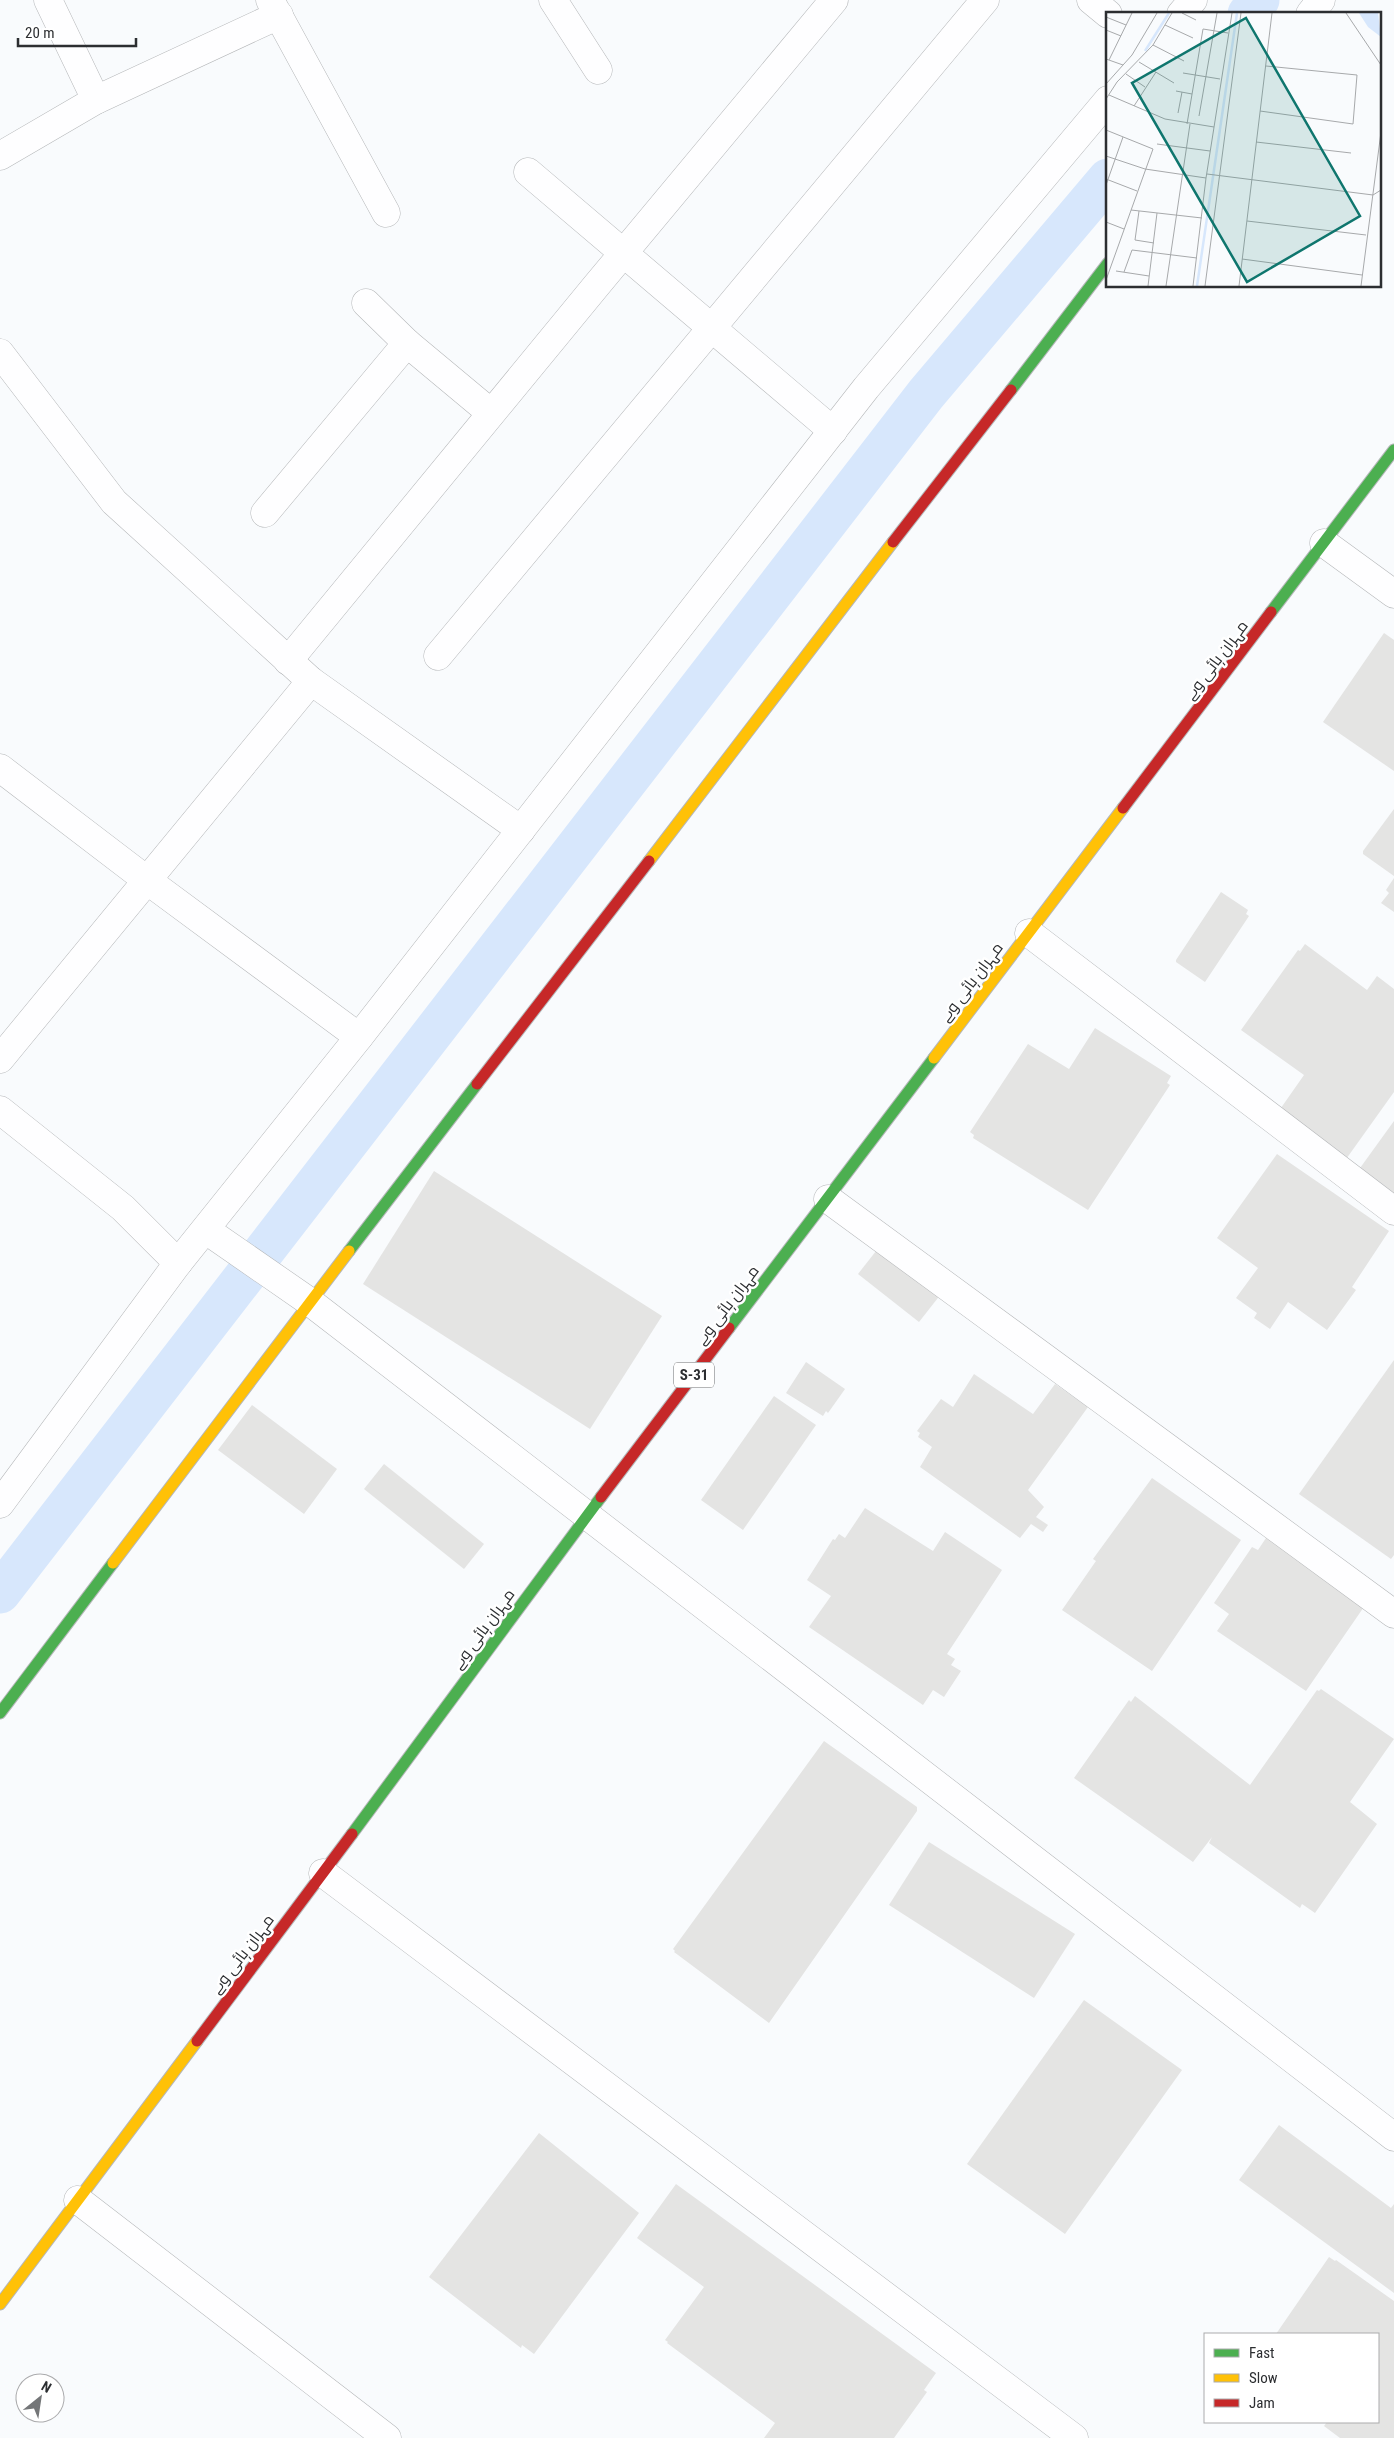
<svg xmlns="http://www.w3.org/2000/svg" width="1394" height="2438" viewBox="0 0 1394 2438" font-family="'Roboto Condensed',Cairo,sans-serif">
<rect width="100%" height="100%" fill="#f9fbfd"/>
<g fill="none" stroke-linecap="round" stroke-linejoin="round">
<g stroke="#d7e7fc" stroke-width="41">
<path d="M 1248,14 L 1259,0"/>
<path d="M 0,1593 L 926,394 L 1108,179"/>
</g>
</g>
<g fill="#e4e4e3">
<path d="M 1384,633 L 1394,640 L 1394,771 L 1323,722 Z"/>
<path d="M 1394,809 L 1394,876 L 1363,854 L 1363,851 Z"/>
<path d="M 1394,878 L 1394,912 L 1381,903 L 1389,893 L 1386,890 Z"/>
<path d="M 1221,892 L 1248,910 L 1246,914 L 1249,916 L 1205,982 L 1176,962 L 1176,960 Z"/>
<path d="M 1305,944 L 1367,990 L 1377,976 L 1394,989 L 1394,1092 L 1344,1162 L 1276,1115 L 1304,1075 L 1241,1030 L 1298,950 L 1300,951 Z"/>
<path d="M 1095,1028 L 1171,1076 L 1167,1083 L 1170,1085 L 1088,1210 L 973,1138 L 974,1135 L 970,1132 L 1028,1044 L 1069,1069 Z"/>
<path d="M 1394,1121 L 1394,1204 L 1355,1175 Z"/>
<path d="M 1277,1154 L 1389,1231 L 1352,1287 L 1356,1290 L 1327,1330 L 1288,1302 L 1270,1329 L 1254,1318 L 1257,1313 L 1236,1298 L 1258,1268 L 1217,1238 Z"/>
<path d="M 434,1171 L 662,1316 L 590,1429 L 363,1284 Z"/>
<path d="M 880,1246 L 941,1294 L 919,1322 L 858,1274 Z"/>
<path d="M 1394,1360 L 1394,1555 L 1391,1559 L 1299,1494 Z"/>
<path d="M 806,1362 L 845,1389 L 828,1413 L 826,1411 L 823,1416 L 786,1393 Z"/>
<path d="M 974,1374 L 1033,1414 L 1055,1384 L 1088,1407 L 1028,1490 L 1044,1507 L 1036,1517 L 1048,1525 L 1043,1532 L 1031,1524 L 1020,1538 L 920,1467 L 932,1447 L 918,1437 L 920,1433 L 917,1431 L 941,1399 L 953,1407 Z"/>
<path d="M 774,1396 L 816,1425 L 743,1530 L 701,1500 Z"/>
<path d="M 252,1405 L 337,1469 L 304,1514 L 218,1450 Z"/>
<path d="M 384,1464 L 484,1544 L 464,1569 L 364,1489 Z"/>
<path d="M 1152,1478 L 1241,1540 L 1152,1671 L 1062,1610 L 1096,1561 L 1093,1559 Z"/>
<path d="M 865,1508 L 933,1551 L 945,1532 L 1002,1570 L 947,1654 L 955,1659 L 951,1665 L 961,1671 L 944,1697 L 933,1690 L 923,1705 L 809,1627 L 831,1596 L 807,1580 L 833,1539 L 835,1540 L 839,1534 L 845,1538 Z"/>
<path d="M 1268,1535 L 1368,1601 L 1306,1691 L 1217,1631 L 1229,1614 L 1214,1603 L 1252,1547 L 1258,1550 Z"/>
<path d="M 1321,1689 L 1394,1739 L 1350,1802 L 1377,1824 L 1315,1913 L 1302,1904 L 1300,1908 L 1209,1843 L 1212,1837 L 1193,1862 L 1074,1778 L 1129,1700 L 1131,1702 L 1135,1696 L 1250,1785 L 1317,1690 L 1319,1691 Z"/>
<path d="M 824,1741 L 917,1807 L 917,1811 L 769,2023 L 674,1952 L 675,1951 L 673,1949 Z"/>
<path d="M 929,1842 L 1075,1934 L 1034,1998 L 889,1905 Z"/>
<path d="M 1084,2000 L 1182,2070 L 1065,2234 L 967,2164 Z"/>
<path d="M 1279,2125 L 1391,2208 L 1394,2204 L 1394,2293 L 1239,2180 Z"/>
<path d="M 539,2133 L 639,2213 L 534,2354 L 522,2345 L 521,2348 L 429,2277 Z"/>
<path d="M 676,2184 L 936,2373 L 924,2390 L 927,2392 L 894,2438 L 764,2438 L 775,2423 L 667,2343 L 668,2342 L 665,2340 L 704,2287 L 637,2238 Z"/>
<path d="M 1329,2257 L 1335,2261 L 1336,2260 L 1394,2301 L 1394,2438 L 1340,2438 L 1324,2426 L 1327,2422 L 1378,2422 L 1378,2334 L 1276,2334 Z"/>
</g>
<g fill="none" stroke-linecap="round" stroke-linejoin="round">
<defs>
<g id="street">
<path d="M 48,0 L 96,100"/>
<path d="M 270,0 L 386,213"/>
<path d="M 553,0 L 598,70"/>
<path d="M 1091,0 L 1108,14"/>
<path d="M 1181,14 L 1193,0"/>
<path d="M 1310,14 L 1321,0"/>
<path d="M 0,156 L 96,100 L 279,15"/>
<path d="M 528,172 L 833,431"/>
<path d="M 366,303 L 407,343 L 491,413"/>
<path d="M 0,353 L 114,502 L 311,681 L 521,830"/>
<path d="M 265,513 L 407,343"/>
<path d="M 1324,543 L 1394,594"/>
<path d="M 438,656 L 985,0"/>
<path d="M 288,661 L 596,286 L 834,0"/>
<path d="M 0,768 L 148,881 L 359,1037"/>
<path d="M 1029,933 L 1394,1211"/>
<path d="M 0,1059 L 311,681"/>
<path d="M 0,1110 L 123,1208 L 178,1263"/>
<path d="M 828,1199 L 1394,1614"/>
<path d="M 206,1230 L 310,1302 L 1394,2137"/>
<path d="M 0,1504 L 178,1263 L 359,1037 L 866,388 L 1108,100"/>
<path d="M 323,1873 L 1074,2438"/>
<path d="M 78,2200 L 387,2438"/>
</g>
<g id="fast">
<path d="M 1011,390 L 1108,263"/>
<path d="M 1271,612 L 1394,450"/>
<path d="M 349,1251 L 477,1084"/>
<path d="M 729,1328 L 934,1058"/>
<path d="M 0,1713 L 113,1563"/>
<path d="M 352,1834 L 601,1497"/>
</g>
<g id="slow">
<path d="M 649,861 L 893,542"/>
<path d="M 934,1058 L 1123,808"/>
<path d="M 113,1563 L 349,1251"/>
<path d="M 0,2304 L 197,2041"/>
</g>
<g id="jam">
<path d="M 893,542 L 1011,390"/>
<path d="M 1123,808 L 1271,612"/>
<path d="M 477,1084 L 649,861"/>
<path d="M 601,1497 L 729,1328"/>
<path d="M 197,2041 L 352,1834"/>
</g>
</defs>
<use href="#street" stroke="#b5b7b9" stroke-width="29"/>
<use href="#fast" stroke="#b5b7b9" stroke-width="13"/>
<use href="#slow" stroke="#b5b7b9" stroke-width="13"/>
<use href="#jam" stroke="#b5b7b9" stroke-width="13"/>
<use href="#street" stroke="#fefeff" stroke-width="28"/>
<use href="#fast" stroke="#4caf50" stroke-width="11"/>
<use href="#slow" stroke="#ffc107" stroke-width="11"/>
<use href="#jam" stroke="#c62828" stroke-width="11"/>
</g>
<g text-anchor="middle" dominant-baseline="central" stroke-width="5" stroke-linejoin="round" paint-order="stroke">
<rect fill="#fff" stroke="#6b6d6f" stroke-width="1" x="674" y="1362.5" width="40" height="25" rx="4"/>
<g font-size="15" font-weight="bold" fill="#2c2e31">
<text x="694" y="1375">S-31</text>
</g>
<g font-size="16" fill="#2c2e31" stroke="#fff">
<text transform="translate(1216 660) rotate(-53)">مہران ہائی وے</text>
<text transform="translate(971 982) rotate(-53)">مہران ہائی وے</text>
<text transform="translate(727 1305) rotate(-53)">مہران ہائی وے</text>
<text transform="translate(483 1629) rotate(-54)">مہران ہائی وے</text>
<text transform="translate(242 1954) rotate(-53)">مہران ہائی وے</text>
</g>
</g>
<g transform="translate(1106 12)">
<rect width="275" height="275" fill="#f9fbfd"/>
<path d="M 253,1 L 272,1 L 275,25 L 262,15 Z" fill="#d7e7fc"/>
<path fill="none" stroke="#d7e7fc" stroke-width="2.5" d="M 39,39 L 63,1M 91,274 L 131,1"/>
<path fill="none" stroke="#a7a9ab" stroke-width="1" d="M 76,1 L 90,8M 240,1 L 275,53M 0,5 L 20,13M 59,13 L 87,26M 0,18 L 15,24M 47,33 L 78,49M 0,47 L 17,53M 3,48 L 26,1M 33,50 L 68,71M 77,61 L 114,67M 20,62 L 39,75M 0,72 L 26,43 L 51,1M 70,79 L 86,82M 3,83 L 59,107 L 108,115M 0,87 L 11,70 L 47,33 L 66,1M 28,94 L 50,60M 154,99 L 247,112 L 251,63 L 160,54M 72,101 L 76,80M 93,104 L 111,1M 81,112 L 97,17 L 122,21M 0,118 L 47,137 L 0,268M 150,130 L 245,141M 51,132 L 104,139M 0,144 L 39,157 L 100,166M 101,162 L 267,183 L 275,178M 0,167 L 31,179M 0,173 L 17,125M 25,198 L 96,206M 33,199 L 29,228 L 48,231M 141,209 L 260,223M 0,210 L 18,217M 136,247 L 256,263M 10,259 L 43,264M 18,260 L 26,238 L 91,246M 42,274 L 51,201M 60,274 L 84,112M 87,274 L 100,166 L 126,1M 99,274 L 135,1M 133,274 L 166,1M 255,274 L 275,120"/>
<path fill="#0f766e" fill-opacity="0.15" stroke="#0f766e" stroke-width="2.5" d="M 140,6 L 254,204 L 141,270 L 26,71 Z"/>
<rect width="275" height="275" fill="none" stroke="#2c2e31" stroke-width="2.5"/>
</g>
<rect x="1204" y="2333" width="175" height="90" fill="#ffffff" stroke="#ababad"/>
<rect x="1214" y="2349" width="25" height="8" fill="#4caf50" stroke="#ababad"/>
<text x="1249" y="2358" font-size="15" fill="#2c2e31">Fast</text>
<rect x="1214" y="2374" width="25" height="8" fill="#ffc107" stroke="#ababad"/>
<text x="1249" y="2383" font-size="15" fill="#2c2e31">Slow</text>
<rect x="1214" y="2399" width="25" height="8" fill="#c62828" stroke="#ababad"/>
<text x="1249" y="2408" font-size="15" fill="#2c2e31">Jam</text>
<g transform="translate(40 2398) rotate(30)"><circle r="24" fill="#ffffff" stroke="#ababad"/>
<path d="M0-4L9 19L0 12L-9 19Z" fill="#747678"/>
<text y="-8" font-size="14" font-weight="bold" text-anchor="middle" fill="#2c2e31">N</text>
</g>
<path d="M18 38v8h118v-8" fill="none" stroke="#2c2e31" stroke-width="2.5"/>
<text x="25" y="38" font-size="15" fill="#2c2e31" stroke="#ffffff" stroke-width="4" paint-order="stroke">20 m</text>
</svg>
